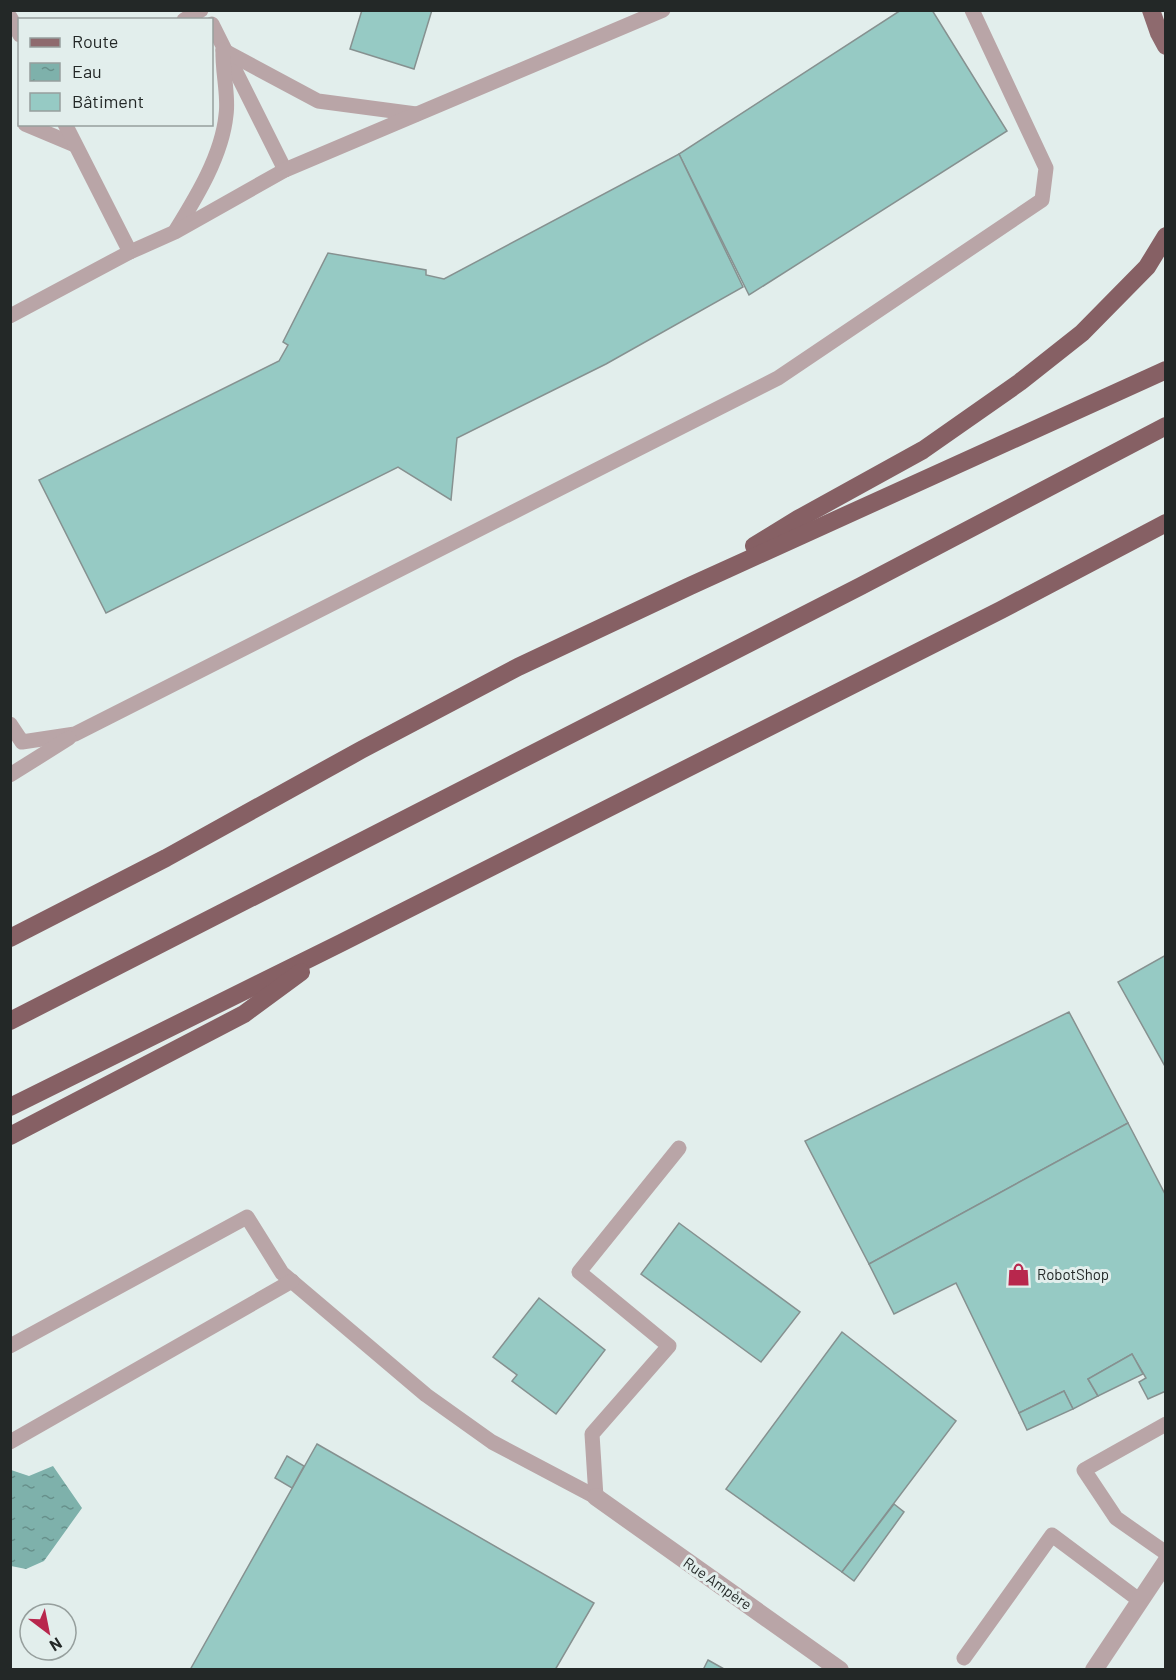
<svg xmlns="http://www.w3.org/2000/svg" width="1176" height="1680" viewBox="0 0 1176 1680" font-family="Barlow,sans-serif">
<defs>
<pattern id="water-ripples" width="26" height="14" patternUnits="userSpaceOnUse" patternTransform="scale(1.5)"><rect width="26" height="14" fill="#7eb1ab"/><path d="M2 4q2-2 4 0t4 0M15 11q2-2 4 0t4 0" fill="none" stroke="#67908b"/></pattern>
</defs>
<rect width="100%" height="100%" fill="#e2eeec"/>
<path fill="url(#water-ripples)" d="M 53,1466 L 82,1508 L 44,1561 L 26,1569 L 11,1566 L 11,1470 L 29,1476 Z"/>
<g fill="#96cac4" stroke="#869190" stroke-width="1.5">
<path d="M 362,10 L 432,10 L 414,69 L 350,49 Z"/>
<path d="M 901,10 L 932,10 L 1007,131 L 749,295 L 679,154 Z"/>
<path d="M 679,154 L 743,287 L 606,364 L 457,438 L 451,500 L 398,467 L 106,613 L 39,480 L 279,361 L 288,345 L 283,342 L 328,253 L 426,270 L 426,275 L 444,279 Z"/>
<path d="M 1166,955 L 1166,1068 L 1118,982 Z"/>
<path d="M 1069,1012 L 1128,1123 L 869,1264 L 805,1141 Z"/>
<path d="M 1128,1123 L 1166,1196 L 1166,1391 L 1148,1399 L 1139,1382 L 1146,1378 L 1132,1354 L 1088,1379 L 1098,1396 L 1073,1409 L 1064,1391 L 1019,1413 L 956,1283 L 894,1314 L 869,1264 Z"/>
<path d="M 679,1223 L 800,1312 L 761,1362 L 641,1274 Z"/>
<path d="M 539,1298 L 605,1350 L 556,1414 L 512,1381 L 517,1375 L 493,1357 Z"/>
<path d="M 842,1332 L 956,1421 L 842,1572 L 726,1489 Z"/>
<path d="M 1132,1354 L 1143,1374 L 1098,1396 L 1088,1379 Z"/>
<path d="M 1064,1391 L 1073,1409 L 1027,1430 L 1019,1413 Z"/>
<path d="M 317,1444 L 594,1603 L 555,1670 L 190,1670 Z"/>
<path d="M 287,1456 L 304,1466 L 292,1488 L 275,1478 Z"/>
<path d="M 894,1504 L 904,1512 L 854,1581 L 842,1572 Z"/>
<path d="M 708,1660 L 726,1670 L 703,1670 Z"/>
</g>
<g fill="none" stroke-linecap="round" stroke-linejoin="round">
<g stroke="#b9a5a7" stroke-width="15">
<path d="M 10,17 L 20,35"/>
<path d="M 184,20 L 201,10"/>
<path d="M 212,24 L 285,170"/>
<path d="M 223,50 L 318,101 L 416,114"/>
<path d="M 25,124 L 75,145"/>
<path d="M 176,230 C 197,196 222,155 226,115 C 229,96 222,71 223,50"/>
<path d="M 130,252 L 175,232 L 285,170 L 663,10"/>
<path d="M 10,316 L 130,252 L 65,124"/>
<path d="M 10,724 L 22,742 L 75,734 L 778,378 L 1042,200 L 1046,168 L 972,10"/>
<path d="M 10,775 L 69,738"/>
<path d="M 10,1346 L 247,1217 L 282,1273 L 426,1395 L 492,1442 L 596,1497"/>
<path d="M 1166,1424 L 1084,1470 L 1116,1518 L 1166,1553"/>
<path d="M 10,1442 L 292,1281"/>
<path d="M 596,1497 L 592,1434 L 669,1346 L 579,1272 L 679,1148"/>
<path d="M 964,1658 L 1052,1535 L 1139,1600"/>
</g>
<g stroke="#b9a5a7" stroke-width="18">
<path d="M 596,1497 L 840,1670"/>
<path d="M 1094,1670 L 1166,1562"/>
</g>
<path stroke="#8e6a6e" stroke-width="18" d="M 1151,10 L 1159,33 L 1166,46"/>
<g stroke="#866064" stroke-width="18">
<path d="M 754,546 L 798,519 L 923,450 L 1020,382 L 1082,333 L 1147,267 L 1166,236"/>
<path d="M 10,938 L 166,858 L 361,750 L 518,667 L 690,586 L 1166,370"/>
<path d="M 10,1021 L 861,586 L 1166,426"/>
<path d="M 10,1107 L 341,943 L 1001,610 L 1166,523"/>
<path d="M 10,1136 L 244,1014 L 301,972"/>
</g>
</g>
<defs>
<symbol id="shop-bare" viewBox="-9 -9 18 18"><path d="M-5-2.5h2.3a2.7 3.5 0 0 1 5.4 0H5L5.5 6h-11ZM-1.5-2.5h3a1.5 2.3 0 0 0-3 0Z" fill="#b8274d" stroke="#e2eeec" stroke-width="2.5" paint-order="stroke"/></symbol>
</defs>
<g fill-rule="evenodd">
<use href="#shop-bare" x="1002" y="1258" width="33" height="33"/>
</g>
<g text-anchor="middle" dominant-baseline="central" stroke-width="6" stroke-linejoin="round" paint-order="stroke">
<g font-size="15" fill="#232827" stroke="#e2eeec" text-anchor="start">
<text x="1037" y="1274">RobotShop</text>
</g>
<g font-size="15" fill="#232827" stroke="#e2eeec">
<text transform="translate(718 1583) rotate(35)">Rue Ampère</text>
</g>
</g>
<rect width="1176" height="1680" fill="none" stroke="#232827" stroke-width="24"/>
<rect x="18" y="18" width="195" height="108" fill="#e2eeec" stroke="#969f9d" stroke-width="1.5"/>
<rect x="30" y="38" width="30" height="9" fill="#8e6a6e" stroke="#969f9d" stroke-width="1.5"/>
<text x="72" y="48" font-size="18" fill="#232827">Route</text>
<rect x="30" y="63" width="30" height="18" fill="url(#water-ripples)" stroke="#969f9d" stroke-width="1.5"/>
<text x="72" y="78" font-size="18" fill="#232827">Eau</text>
<rect x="30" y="93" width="30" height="18" fill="#96cac4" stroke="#969f9d" stroke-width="1.5"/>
<text x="72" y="108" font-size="18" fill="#232827">Bâtiment</text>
<g transform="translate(48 1632) rotate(148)"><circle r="28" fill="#e2eeec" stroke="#969f9d" stroke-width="1.5"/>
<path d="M0-4.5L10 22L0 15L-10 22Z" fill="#b8274d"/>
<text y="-9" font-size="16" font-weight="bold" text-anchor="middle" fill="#232827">N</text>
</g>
</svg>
